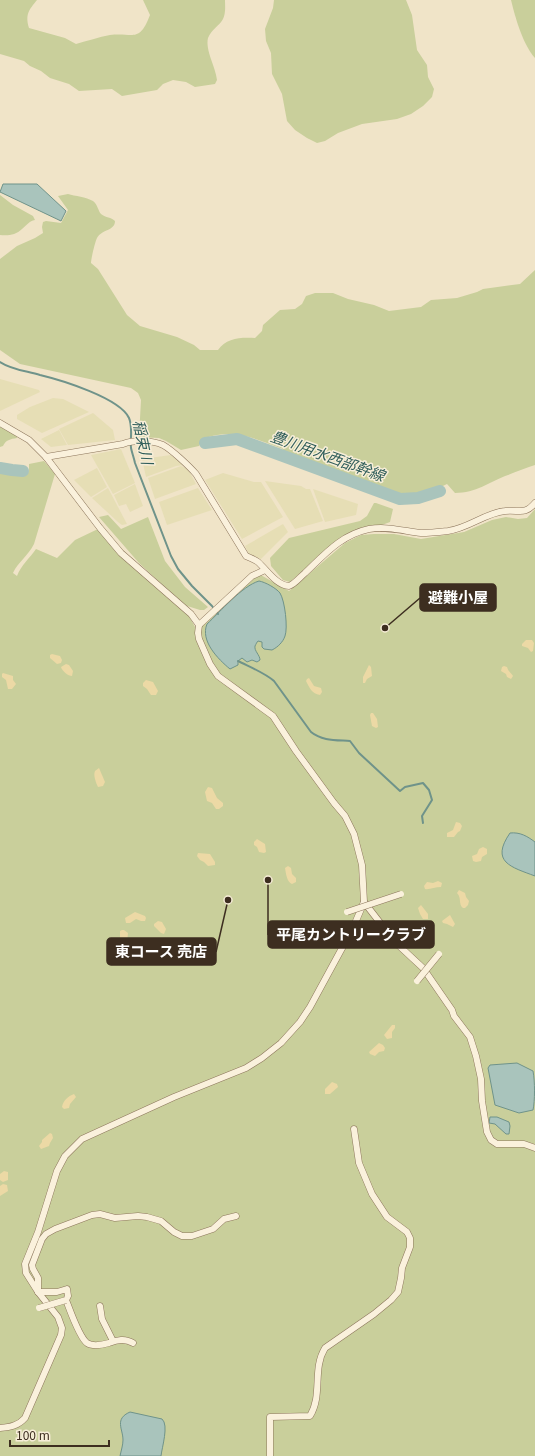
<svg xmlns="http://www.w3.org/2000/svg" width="535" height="1456" viewBox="0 0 535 1456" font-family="Georgia,'Noto Sans JP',serif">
<rect width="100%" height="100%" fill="#f0e4c8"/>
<g fill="#e6deb5">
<path d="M 0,379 L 39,390 L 40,392 L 0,411 Z"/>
<path d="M 53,398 L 63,399 L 89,412 L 42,433 L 17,419 L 17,415 L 30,407 Z"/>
<path d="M 93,413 L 113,430 L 115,440 L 68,445 L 59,429 Z"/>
<path d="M 59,430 L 67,445 L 51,447 L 41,439 Z"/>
<path d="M 121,449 L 135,483 L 113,494 L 91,455 Z"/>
<path d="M 171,455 L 184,465 L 176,466 L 146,477 L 142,459 Z"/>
<path d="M 181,466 L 188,469 L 196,484 L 155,499 L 148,478 Z"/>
<path d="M 97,468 L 107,487 L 91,497 L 74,480 Z"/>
<path d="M 223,473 L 254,482 L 261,482 L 283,517 L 242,539 L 205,480 Z"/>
<path d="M 265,481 L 301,486 L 306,489 L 310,489 L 323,521 L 295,529 Z"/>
<path d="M 135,484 L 143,506 L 130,512 L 126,504 L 119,506 L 114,495 Z"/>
<path d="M 108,488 L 127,524 L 122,525 L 118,522 L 92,498 Z"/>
<path d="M 198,488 L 212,510 L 167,525 L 159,502 Z"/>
<path d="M 313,489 L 358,504 L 356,515 L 325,522 Z"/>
<path d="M 283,524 L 288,532 L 261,559 L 249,554 L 245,546 Z"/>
</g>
<g fill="#c9cf9b">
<path d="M 0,0 L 37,0 C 29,10 25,14 29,28 L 65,38 L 76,44 C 87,41 99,37 110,35 C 133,32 139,44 150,15 L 143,0 L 225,0 C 225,5 226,13 223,19 C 220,25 211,30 208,38 C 205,50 216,68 217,80 L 215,84 L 195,87 L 186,82 L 173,80 L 163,84 L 157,90 L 122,96 L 112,89 L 79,91 L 69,84 L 50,78 L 41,71 L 30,66 L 24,61 L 0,54 Z"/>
<path d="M 274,0 L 406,0 L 412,15 L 417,50 L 427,65 L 428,77 L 434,89 L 432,97 L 423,106 L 411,114 L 397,119 L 362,124 L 338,133 L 325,141 L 317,143 L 307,138 L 295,130 L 287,121 L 282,94 L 272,74 L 271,53 L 266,41 L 265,29 L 273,8 Z"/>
<path d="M 511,0 L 535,0 L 535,58 C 523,45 515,17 511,0 Z"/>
<path d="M 68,194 C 75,196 86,197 93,201 C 98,205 98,211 101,214 C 106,218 111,217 115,221 C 115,231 102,229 97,238 C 95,242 91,259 91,263 L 98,269 L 127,315 L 140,326 L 177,337 L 194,345 L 200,350 L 218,350 C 226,338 241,337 255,338 L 262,331 L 263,325 L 280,310 L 295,309 L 302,304 L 306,296 L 315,293 L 333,293 L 348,299 L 374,305 L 389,311 L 421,307 L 431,300 L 457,298 L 477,292 L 483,289 L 520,284 L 535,270 L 535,465 C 526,468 517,471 508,475 C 489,482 476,493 455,493 L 447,484 C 429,493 415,499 396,495 L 282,453 L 283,449 C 261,441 241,431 217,435 C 209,436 202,439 199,446 L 181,450 L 166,441 L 159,438 L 139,437 L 141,400 L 138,393 L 131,388 L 20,364 L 0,350 L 0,259 L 17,246 L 35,238 L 43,233 L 42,227 L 43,222 L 46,221 L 61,223 L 68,210 L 58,196 Z"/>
<path d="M 0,195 L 13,205 L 33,216 L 35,220 C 29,221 27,225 22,229 C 16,235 8,236 0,235 Z"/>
<path d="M 0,426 L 16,434 L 17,438 C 10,439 6,440 3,446 L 0,447 Z"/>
<path d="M 44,461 L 55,474 L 34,544 C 28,556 18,562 13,573 L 17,576 C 21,565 30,558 36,549 L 57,558 L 75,540 L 98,529 L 180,606 L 189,616 L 195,627 L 205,624 L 259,574 L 289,591 L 345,543 L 361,535 L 374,534 L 394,534 L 421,539 L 464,532 L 492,520 L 506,517 L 518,519 L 527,518 L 535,509 L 535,1456 L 0,1456 L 0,473 L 18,476 L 21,474 L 29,472 L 29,464 Z"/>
<path d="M 374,503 L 376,503 L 393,509 L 390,522 L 382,525 L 371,526 L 357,530 L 341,537 L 290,582 L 283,580 L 271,566 L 270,558 L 289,538 L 360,521 L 367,516 Z"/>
<path d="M 108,515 L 121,529 L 148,517 L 165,561 L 185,587 L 208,607 L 204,610 L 200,610 L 184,605 L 139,563 L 99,517 Z"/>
</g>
<g fill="#ecd9a5">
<path d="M 526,640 L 532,640 L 534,643 L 533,651 L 531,652 L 528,648 L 522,646 L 522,644 Z"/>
<path d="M 52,654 L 60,656 L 62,660 L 61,663 L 57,664 L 50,658 L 50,655 Z"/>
<path d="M 66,664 L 69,665 L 73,671 L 72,676 C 68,676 62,671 61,667 Z"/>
<path d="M 369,665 L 371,667 L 372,676 L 367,679 L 365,683 L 363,683 L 363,677 Z"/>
<path d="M 504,666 L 507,667 C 508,671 511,673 513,676 L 511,679 L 507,677 L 506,674 L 501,671 L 502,667 Z"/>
<path d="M 3,673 L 13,676 L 13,680 L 16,684 L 12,689 L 8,689 L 6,680 L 2,677 L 2,674 Z"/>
<path d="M 309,678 L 314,686 L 321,688 L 322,692 L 320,695 C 312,694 309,687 306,681 L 307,679 Z"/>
<path d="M 146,680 L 153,682 L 158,691 L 156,695 L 151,695 L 147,689 L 143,686 L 143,683 Z"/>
<path d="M 371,713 L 373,713 L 377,719 L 378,727 L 376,728 L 372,726 L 370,715 Z"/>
<path d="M 99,768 L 105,782 L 103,786 L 98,787 C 96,783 93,775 95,771 Z"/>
<path d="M 208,787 L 212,788 L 217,798 L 223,803 L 223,806 L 219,809 L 216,809 L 212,803 L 207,801 L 205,792 Z"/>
<path d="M 456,822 L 460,823 L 462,826 L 460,831 L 458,832 L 454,837 L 447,837 L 447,833 L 453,830 Z"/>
<path d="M 257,839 L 265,844 L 266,852 L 264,853 L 259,852 L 257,847 L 254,845 L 254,842 Z"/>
<path d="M 483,847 L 487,849 L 487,854 L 482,857 L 481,861 L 476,862 L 473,861 L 472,856 L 477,854 L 479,849 Z"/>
<path d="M 198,853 L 210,854 L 215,862 L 215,865 L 208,866 L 204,862 L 200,860 L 197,856 Z"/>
<path d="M 288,866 L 291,868 L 292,874 L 296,878 L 296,882 L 292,884 C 287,882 286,874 285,868 Z"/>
<path d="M 438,881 L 442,883 L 441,887 C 435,887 429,890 425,889 L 424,886 L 427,882 L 433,883 Z"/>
<path d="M 459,890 L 465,893 L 466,897 L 469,901 L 468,905 L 465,908 L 463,908 C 458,904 462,898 457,893 Z"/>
<path d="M 421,905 L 428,914 L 428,919 L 423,919 L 420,914 L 418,908 Z"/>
<path d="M 135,912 L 145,916 L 146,918 L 145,921 L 141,921 L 136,919 L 130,923 L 126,923 L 125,918 Z"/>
<path d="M 450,915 L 455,924 L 453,927 L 447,924 L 443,923 L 442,921 Z"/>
<path d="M 158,921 L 162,922 L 166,929 L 164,934 L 161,933 L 154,926 L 154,924 Z"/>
<path d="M 122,930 L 124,930 L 128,933 L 127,943 L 126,945 L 123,944 L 120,939 L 120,931 Z"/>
<path d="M 392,1025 L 395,1025 L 395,1028 L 392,1032 L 392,1038 L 387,1039 L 384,1035 Z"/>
<path d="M 379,1043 L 383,1045 L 385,1048 L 384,1051 L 379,1052 L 375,1056 L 370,1054 L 369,1052 Z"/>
<path d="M 332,1082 L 337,1084 L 338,1087 L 330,1094 L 325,1094 L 325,1089 Z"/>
<path d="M 74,1094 L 76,1097 L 70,1104 L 69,1108 L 64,1109 L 62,1107 C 63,1101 68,1096 74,1094 Z"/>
<path d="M 50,1133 L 52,1134 L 53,1138 L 50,1143 L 49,1146 L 41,1149 L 39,1146 L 42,1142 L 42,1140 Z"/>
<path d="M 4,1171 L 8,1172 L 8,1180 L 3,1182 L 0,1180 L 0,1174 Z"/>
<path d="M 3,1184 L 7,1185 L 8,1191 L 0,1196 L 0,1186 Z"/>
</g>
<g fill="#a9c4bc" stroke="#6f938a">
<path d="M 3,184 L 37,184 L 66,211 L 61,221 L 0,192 Z"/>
<path d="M 259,581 C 265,582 276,588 280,593 C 285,601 288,628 285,636 C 283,642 278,647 272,650 L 264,649 L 262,647 L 262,642 L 258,641 C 257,642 256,644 255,646 C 254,651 260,655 260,660 L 257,662 L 252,660 L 247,662 L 242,658 L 238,661 L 238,665 L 230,669 C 218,659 200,641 207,624 C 220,612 242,586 259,581 Z"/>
<path d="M 510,833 C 520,832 527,836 535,842 L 535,876 C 511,867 490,862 510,833 Z"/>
<path d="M 517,1063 L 533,1071 C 535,1081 535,1101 533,1110 L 519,1113 L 495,1105 L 488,1068 L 490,1065 Z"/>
<path d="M 490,1117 L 497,1117 L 509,1122 L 510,1126 L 509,1134 L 506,1134 L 495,1124 L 489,1123 Z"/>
<path d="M 130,1412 L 162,1419 C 169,1425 162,1447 161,1456 L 120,1456 C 121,1451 123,1445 123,1440 C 123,1429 114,1419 130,1412 Z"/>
</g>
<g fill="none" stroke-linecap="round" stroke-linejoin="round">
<g stroke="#6f938a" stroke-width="2">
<path d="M 0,362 C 12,370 27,371 40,375 C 61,380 120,398 129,418 C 133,427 130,439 131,448 C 132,453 134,458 135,463 L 171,556 L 178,569 L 192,586 L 212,606 L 218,614"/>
<path d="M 238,661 C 250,667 265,673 274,681 L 311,732 C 322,741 336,740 350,741 L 359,753 L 400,791 L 405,787 L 423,783 L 429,790 L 432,800 L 422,816 L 423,823"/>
</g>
<g stroke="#a9c4bc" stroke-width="12">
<path d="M 205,443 L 237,439 L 400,499 L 418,498 L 440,491"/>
<path d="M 0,468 L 12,470 L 23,471"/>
</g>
<defs>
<g id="street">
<path d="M 0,423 L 29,440 L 46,457 L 100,528 L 121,553 L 191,614 L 199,625"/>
<path d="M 46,457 L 123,444 C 133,440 152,440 163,445 C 172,450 189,466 196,474 L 246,556 C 250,558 254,559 258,562 C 267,570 276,585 289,586 C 295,584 300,577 305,573 C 325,554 341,535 369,529 C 387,526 404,531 421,533 C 430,533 439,532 448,531 C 469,528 485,513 505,511 C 519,509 524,516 535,503"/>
<path d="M 364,902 L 395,942 L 423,968 L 452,1010 L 454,1016 L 470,1037 L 476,1056 L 481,1079 L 482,1101 L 487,1132 L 491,1140 L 497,1144 L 524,1144 L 535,1148"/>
<path d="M 100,1306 L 102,1319 L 113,1341"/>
<path d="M 133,1343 C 125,1338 117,1340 109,1343 C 102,1345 93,1347 87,1343 C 79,1337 70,1310 66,1300 L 68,1296 L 67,1289 L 57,1292 L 38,1292 L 38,1278 L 33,1269 L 32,1265 L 42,1239 L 46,1234 L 55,1229 L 92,1215 L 100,1214 L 115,1218 L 138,1216 L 147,1217 L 161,1221 L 174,1232 L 182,1236 L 192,1236 L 213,1229 L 224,1219 L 236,1216"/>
<path d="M 0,1428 C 10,1427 18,1426 25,1418 L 61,1335 L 62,1328 L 58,1317 L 38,1292 L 26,1273 L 25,1264 L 38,1232 L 57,1171 L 65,1156 L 82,1139 L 174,1097 L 246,1068 L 262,1058 L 281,1043 L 300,1022 L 310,1007 L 353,928 L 364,902 L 362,865 L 354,834 L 345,816 L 334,803 L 296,751 L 273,716 L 218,676 L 210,664 L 199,639 L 198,633 L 199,625 L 252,576 L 265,570"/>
<path d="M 270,1456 L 270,1417 L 310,1416 C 323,1395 312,1369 325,1348 L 374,1314 L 391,1300 L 398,1292 L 401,1278 L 402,1268 L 410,1247 L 410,1238 L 407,1232 L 387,1217 L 372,1194 L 359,1163 L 354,1129"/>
</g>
</defs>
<use href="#street" stroke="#8d765c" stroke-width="7"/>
<use href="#street" stroke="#faf1dc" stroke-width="6"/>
<defs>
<g id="street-bridge">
<path d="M 347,912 L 401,894"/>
<path d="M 417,981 L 439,954"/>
<path d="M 39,1308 L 66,1300"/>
</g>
</defs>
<use href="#street-bridge" stroke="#8d765c" stroke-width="7" stroke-linecap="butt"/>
<use href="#street-bridge" stroke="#faf1dc" stroke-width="6"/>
</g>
<g text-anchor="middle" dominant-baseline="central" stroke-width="3" stroke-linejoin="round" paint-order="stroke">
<g font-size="15" font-style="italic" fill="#2f5d5a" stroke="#f7eed8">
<text transform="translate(144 442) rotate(78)">稲束川</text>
<text transform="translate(328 455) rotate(20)">豊川用水西部幹線</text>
</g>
</g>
<path fill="none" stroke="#3d2e20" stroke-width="1.5" d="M385 628L420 598M268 880L268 935M228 900L216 952"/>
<g fill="#3d2e20" stroke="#f7eed8" stroke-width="1.5">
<circle cx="385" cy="628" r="4"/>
<circle cx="268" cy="880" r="4"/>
<circle cx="228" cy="900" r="4"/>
</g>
<g fill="#3d2e20" stroke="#3d2e20" stroke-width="1.5">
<rect x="420" y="584" width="76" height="27" rx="4"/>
<rect x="268" y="921" width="166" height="27" rx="4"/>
<rect x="107" y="938" width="109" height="27" rx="4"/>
</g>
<g font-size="15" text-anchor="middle" font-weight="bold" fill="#fff">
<text x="458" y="603">避難小屋</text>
<text x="351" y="940">平尾カントリークラブ</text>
<text x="161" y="957">東コース 売店</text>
</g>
<path d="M10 1440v6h99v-6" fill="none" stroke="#3d2e20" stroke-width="2"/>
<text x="16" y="1440" font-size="12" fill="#3d2e20" stroke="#f7eed8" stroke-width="3" paint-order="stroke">100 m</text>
</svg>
